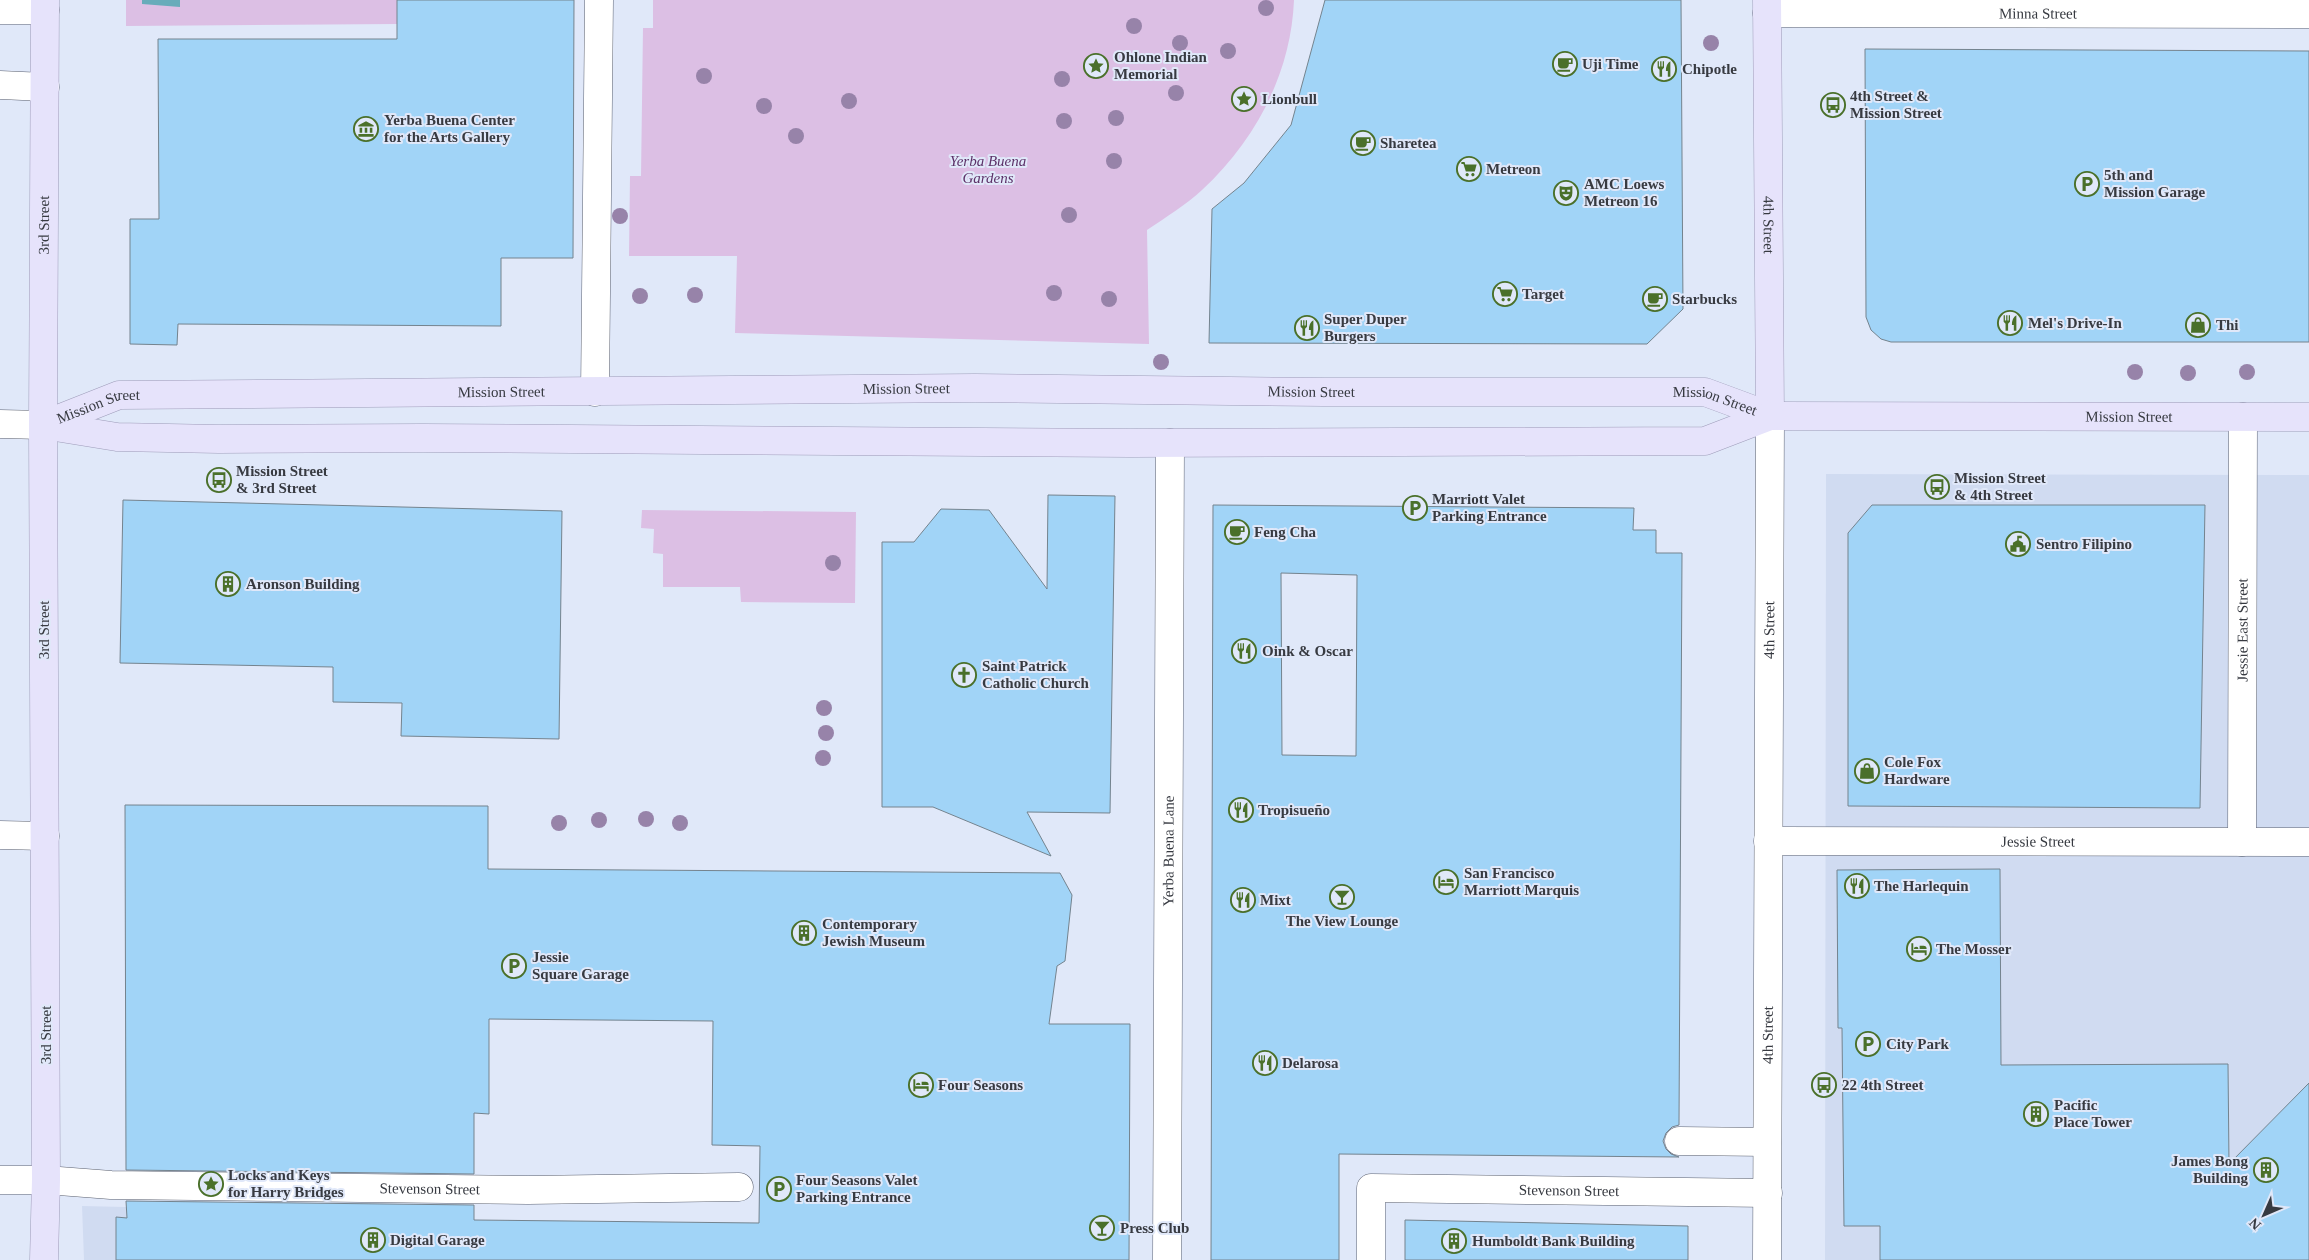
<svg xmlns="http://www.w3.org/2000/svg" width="2309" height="1260" viewBox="0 0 2309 1260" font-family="Georgia,serif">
<rect width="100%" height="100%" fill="#e0e8f9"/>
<g fill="#d0dbf1">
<path d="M 1826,474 L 2309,475 L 2309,1260 L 1825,1260 Z"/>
<path d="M 82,1206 L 259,1210 L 261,1260 L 84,1260 Z"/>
</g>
<g fill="#dcbfe4">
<path d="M 126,0 L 397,0 L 397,24 L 126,26 Z"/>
<path d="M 653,0 L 1294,0 C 1291,73 1256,140 1202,190 C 1186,205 1166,217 1147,230 L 1149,344 L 735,333 L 737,256 L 629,256 L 630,176 L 641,176 L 643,28 L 653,28 Z"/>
<path d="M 642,510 L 856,512 L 855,603 L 741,602 L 740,587 L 663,587 L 663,554 L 653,553 L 654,529 L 641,528 Z"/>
</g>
<path fill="#68acba" d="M 142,0 L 180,0 L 180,7 L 142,4 Z"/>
<g fill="#a1d4f7" stroke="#74838e" fill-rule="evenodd">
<path d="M 397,0 L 574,0 L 573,258 L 501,258 L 501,326 L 178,324 L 177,345 L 130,344 L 130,219 L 159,219 L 158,39 L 397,39 Z"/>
<path d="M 1325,0 L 1681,0 L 1683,309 L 1647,344 L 1209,343 L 1212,209 L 1244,183 L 1291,125 Z"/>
<path d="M 1865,49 L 2309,51 L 2309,342 L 1891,342 L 1881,339 L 1871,330 L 1866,317 Z"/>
<path d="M 1048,495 L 1115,496 L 1110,813 L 1027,812 L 1051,856 L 933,807 L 882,807 L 882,542 L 914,542 L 941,509 L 989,510 L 1047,589 Z"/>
<path d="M 123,500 L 562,511 L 559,739 L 401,736 L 402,703 L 333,702 L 333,667 L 120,663 Z"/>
<path d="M 1213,505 L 1634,508 L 1633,530 L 1656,530 L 1656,553 L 1682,553 L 1679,1125 L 1672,1127 L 1666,1133 L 1663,1141 L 1666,1149 L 1671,1154 L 1679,1157 L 1339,1154 L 1339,1260 L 1211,1260 ZM 1281,573 L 1357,575 L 1356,756 L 1282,755 Z"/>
<path d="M 1872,505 L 2205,505 L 2200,808 L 1848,806 L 1848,533 Z"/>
<path d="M 125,805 L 488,806 L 488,869 L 1060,873 L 1072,895 L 1065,961 L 1057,966 L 1049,1024 L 1130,1024 L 1129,1260 L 116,1260 L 116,1217 L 127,1218 L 126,1201 L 474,1205 L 474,1220 L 759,1223 L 760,1146 L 712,1145 L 713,1021 L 489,1019 L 489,1114 L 474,1113 L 474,1174 L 126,1170 Z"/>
<path d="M 2000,869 L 2001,1065 L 2228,1064 L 2229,1164 L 2309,1083 L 2309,1260 L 1880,1260 L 1880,1226 L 1844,1226 L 1842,1028 L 1838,1028 L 1837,870 Z"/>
<path d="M 1405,1220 L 1688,1226 L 1688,1260 L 1405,1260 Z"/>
</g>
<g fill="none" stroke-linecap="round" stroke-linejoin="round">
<defs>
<g id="minor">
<path d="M 0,10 L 45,10"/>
<path id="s1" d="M 1767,13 L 2309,14"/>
<path d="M 0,85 L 45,87"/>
<path d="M 595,392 L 599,0"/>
<path d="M 0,424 L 43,425"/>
<path d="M 0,835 L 45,836"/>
<path id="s2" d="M 1768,841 L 2309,842"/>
<path id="s3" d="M 2242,842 L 2243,417"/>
<path d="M 1679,1141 L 1767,1142"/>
<path id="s4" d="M 0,1180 L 46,1180 L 111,1185 L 528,1190 L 739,1187"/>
<path id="s5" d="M 1167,1260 L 1170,443"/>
<path id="s6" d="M 1371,1260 L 1371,1188 L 1768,1193"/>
<path id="s7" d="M 1767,1260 L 1770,416"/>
</g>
<g id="major">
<path id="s8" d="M 1767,0 L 1770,416"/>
<path id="s9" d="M 43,425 L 119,395 L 975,388 L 1324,392 L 1705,392 L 1770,416 L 2309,417"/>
<path d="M 43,425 L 117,437 L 219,439 L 423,438 L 1130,443 L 1705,441 L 1770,416"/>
<path id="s10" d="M 44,1260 L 46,1180 L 43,425 L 45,0"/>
</g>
</defs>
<use href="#minor" stroke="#5b6170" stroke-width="29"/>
<use href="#major" stroke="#9e9cb9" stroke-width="29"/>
<use href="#minor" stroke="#fff" stroke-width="28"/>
<use href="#major" stroke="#e6e3fb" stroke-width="28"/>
</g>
<g fill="#9783a9">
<circle cx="1266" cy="8" r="8"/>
<circle cx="1134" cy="26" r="8"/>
<circle cx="1180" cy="43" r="8"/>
<circle cx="1711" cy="43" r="8"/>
<circle cx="1228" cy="51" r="8"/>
<circle cx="704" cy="76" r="8"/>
<circle cx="1062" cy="79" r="8"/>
<circle cx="1176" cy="93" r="8"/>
<circle cx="849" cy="101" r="8"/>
<circle cx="764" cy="106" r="8"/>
<circle cx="1116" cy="118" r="8"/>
<circle cx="1064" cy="121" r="8"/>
<circle cx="796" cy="136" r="8"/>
<circle cx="1114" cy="161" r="8"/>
<circle cx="1069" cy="215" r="8"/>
<circle cx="620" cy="216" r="8"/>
<circle cx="1054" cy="293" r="8"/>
<circle cx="695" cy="295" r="8"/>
<circle cx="640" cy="296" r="8"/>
<circle cx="1109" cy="299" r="8"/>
<circle cx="1161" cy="362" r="8"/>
<circle cx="2135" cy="372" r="8"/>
<circle cx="2247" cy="372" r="8"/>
<circle cx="2188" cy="373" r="8"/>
<circle cx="833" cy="563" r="8"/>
<circle cx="824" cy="708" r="8"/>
<circle cx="826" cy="733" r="8"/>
<circle cx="823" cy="758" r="8"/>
<circle cx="646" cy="819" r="8"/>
<circle cx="599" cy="820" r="8"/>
<circle cx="559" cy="823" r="8"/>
<circle cx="680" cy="823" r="8"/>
</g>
<defs>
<symbol id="cafe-ring" viewBox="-11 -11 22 22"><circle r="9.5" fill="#e0e8f9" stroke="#4a702a" stroke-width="1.5"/><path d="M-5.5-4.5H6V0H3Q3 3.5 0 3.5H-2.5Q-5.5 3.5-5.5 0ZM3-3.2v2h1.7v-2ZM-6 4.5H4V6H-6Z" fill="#4a702a"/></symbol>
<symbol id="sight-ring" viewBox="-11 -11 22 22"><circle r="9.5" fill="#e0e8f9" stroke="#4a702a" stroke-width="1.5"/><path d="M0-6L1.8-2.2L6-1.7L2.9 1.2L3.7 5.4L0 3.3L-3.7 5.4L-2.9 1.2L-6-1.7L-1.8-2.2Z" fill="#4a702a"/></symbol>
<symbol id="restaurant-ring" viewBox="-11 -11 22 22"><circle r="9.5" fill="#e0e8f9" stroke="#4a702a" stroke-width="1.5"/><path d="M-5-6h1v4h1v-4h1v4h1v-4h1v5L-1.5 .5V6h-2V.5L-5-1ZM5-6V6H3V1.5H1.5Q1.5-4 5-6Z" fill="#4a702a"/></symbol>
<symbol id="bus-ring" viewBox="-11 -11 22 22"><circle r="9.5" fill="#e0e8f9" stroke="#4a702a" stroke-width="1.5"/><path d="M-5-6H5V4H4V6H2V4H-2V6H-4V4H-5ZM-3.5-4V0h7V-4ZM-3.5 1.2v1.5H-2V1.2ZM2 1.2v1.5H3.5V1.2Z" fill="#4a702a"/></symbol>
<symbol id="museum-ring" viewBox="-11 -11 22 22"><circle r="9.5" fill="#e0e8f9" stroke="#4a702a" stroke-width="1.5"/><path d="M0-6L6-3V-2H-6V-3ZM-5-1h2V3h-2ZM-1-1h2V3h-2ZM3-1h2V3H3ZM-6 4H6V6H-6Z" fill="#4a702a"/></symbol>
<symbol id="supermarket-ring" viewBox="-11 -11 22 22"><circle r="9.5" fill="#e0e8f9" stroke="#4a702a" stroke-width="1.5"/><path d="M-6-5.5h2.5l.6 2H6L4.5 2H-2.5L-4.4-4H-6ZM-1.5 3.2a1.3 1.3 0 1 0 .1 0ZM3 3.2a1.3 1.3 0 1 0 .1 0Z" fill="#4a702a"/></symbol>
<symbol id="parking-ring" viewBox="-11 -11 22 22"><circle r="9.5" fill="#e0e8f9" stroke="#4a702a" stroke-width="1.5"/><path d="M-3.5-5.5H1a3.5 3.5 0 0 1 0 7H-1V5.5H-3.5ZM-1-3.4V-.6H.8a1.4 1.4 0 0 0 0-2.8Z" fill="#4a702a"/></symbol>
<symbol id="theatre-ring" viewBox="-11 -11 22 22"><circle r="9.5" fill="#e0e8f9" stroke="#4a702a" stroke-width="1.5"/><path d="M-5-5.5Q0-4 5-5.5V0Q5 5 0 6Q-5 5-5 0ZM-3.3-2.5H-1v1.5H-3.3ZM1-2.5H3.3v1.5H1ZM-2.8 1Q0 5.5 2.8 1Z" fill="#4a702a"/></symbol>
<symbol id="shop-ring" viewBox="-11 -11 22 22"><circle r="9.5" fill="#e0e8f9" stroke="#4a702a" stroke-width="1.5"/><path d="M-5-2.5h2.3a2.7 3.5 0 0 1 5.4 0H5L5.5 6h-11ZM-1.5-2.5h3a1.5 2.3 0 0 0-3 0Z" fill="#4a702a"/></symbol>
<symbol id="civic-ring" viewBox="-11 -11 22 22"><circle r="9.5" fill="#e0e8f9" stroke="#4a702a" stroke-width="1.5"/><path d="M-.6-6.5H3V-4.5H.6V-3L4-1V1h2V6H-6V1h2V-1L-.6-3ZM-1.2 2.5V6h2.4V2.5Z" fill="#4a702a"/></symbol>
<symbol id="building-ring" viewBox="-11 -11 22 22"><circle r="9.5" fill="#e0e8f9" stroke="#4a702a" stroke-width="1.5"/><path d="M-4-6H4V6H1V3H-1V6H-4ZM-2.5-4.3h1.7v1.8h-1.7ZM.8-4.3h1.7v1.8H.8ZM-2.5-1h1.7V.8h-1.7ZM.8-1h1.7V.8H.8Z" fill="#4a702a"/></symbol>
<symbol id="church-ring" viewBox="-11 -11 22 22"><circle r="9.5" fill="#e0e8f9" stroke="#4a702a" stroke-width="1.5"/><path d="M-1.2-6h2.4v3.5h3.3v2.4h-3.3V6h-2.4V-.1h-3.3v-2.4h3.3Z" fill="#4a702a"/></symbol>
<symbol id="hotel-ring" viewBox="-11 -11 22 22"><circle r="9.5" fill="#e0e8f9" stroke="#4a702a" stroke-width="1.5"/><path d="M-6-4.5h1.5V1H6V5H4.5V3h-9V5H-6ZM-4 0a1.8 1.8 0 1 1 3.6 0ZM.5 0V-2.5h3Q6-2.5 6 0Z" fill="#4a702a"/></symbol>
<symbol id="bar-ring" viewBox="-11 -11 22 22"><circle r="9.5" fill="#e0e8f9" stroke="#4a702a" stroke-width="1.5"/><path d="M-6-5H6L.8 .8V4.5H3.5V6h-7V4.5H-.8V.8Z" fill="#4a702a"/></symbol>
</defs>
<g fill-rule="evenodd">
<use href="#cafe-ring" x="1551" y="50" width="28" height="28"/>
<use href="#sight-ring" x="1082" y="52" width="28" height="28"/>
<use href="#restaurant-ring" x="1650" y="55" width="28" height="28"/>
<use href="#sight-ring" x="1230" y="85" width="28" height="28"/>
<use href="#bus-ring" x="1819" y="91" width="28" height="28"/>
<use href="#museum-ring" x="352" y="115" width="28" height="28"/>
<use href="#cafe-ring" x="1349" y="129" width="28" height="28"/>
<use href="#supermarket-ring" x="1455" y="155" width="28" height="28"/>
<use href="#parking-ring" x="2073" y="170" width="28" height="28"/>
<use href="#theatre-ring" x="1552" y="179" width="28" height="28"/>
<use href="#supermarket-ring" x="1491" y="280" width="28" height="28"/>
<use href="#cafe-ring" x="1641" y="285" width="28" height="28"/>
<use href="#restaurant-ring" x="1996" y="309" width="28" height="28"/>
<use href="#shop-ring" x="2184" y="311" width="28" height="28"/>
<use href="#restaurant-ring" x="1293" y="314" width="28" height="28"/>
<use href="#bus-ring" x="205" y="466" width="28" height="28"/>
<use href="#bus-ring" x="1923" y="473" width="28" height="28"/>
<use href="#parking-ring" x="1401" y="494" width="28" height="28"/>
<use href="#cafe-ring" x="1223" y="518" width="28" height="28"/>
<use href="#civic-ring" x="2004" y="530" width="28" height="28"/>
<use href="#building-ring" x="214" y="570" width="28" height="28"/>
<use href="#restaurant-ring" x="1230" y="637" width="28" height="28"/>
<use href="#church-ring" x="950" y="661" width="28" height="28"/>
<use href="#shop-ring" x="1853" y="757" width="28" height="28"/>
<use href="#restaurant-ring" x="1227" y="796" width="28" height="28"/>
<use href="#hotel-ring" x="1432" y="868" width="28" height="28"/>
<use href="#restaurant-ring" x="1843" y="872" width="28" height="28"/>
<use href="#bar-ring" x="1328" y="883" width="28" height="28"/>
<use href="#restaurant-ring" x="1229" y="886" width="28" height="28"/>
<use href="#building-ring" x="790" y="919" width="28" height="28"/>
<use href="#hotel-ring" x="1905" y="935" width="28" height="28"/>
<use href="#parking-ring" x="500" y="952" width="28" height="28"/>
<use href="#parking-ring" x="1854" y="1030" width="28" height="28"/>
<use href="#restaurant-ring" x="1251" y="1049" width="28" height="28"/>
<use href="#hotel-ring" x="907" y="1071" width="28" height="28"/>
<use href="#bus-ring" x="1810" y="1071" width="28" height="28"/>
<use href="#building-ring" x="2022" y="1100" width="28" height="28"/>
<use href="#building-ring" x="2252" y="1156" width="28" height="28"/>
<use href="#sight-ring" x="197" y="1170" width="28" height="28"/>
<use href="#parking-ring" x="765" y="1175" width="28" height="28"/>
<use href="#bar-ring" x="1088" y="1214" width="28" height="28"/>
<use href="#building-ring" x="359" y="1226" width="28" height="28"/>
<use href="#building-ring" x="1440" y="1227" width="28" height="28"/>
</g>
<g text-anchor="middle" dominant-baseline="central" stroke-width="4" stroke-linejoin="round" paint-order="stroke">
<g font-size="15" fill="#373a41" stroke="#e0e8f9">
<text stroke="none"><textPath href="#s1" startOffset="271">Minna Street</textPath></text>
<text stroke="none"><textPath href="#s10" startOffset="1035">3rd Street</textPath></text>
<text stroke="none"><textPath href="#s8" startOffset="225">4th Street</textPath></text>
<text stroke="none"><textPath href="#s9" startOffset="869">Mission Street</textPath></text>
<text stroke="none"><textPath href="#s9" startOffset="1274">Mission Street</textPath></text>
<text stroke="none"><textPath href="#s9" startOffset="464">Mission Street</textPath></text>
<text stroke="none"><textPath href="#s9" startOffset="1679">Mission Street</textPath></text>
<text stroke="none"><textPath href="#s9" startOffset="59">Mission Street</textPath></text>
<text stroke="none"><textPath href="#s9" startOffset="2096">Mission Street</textPath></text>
<text transform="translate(44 630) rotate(-90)">3rd Street</text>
<text stroke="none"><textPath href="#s7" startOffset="630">4th Street</textPath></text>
<text stroke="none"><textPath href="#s3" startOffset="212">Jessie East Street</textPath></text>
<text stroke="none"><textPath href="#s2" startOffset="270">Jessie Street</textPath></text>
<text stroke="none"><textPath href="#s5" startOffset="409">Yerba Buena Lane</textPath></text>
<text transform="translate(46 1035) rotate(-90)">3rd Street</text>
<text stroke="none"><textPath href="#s7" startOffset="225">4th Street</textPath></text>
<text stroke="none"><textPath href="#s4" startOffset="430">Stevenson Street</textPath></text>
<text stroke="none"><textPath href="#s6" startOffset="270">Stevenson Street</textPath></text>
</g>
<g font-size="15" font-weight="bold" fill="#373a41" stroke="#e0e8f9" text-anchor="start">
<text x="1114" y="57">Ohlone Indian<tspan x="1114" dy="17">Memorial</tspan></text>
<text x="1582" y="64">Uji Time</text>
<text x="1682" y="69">Chipotle</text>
<text x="1850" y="96">4th Street &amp;<tspan x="1850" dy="17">Mission Street</tspan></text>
<text x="1262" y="99">Lionbull</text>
<text x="384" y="120">Yerba Buena Center<tspan x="384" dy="17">for the Arts Gallery</tspan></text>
<text x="1380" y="143">Sharetea</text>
<text x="1486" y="169">Metreon</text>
<text x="2104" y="175">5th and<tspan x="2104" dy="17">Mission Garage</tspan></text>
<text x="1584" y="184">AMC Loews<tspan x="1584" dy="17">Metreon 16</tspan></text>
<text x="1522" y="294">Target</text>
<text x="1672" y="299">Starbucks</text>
<text x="1324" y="319">Super Duper<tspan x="1324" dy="17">Burgers</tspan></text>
<text x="2028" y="323">Mel's Drive-In</text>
<text x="2216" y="325">Thi</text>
<text x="236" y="471">Mission Street<tspan x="236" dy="17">&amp; 3rd Street</tspan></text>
<text x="1954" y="478">Mission Street<tspan x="1954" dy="17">&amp; 4th Street</tspan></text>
<text x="1432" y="499">Marriott Valet<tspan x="1432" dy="17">Parking Entrance</tspan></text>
<text x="1254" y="532">Feng Cha</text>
<text x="2036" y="544">Sentro Filipino</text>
<text x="246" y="584">Aronson Building</text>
<text x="1262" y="651">Oink &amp; Oscar</text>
<text x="982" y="666">Saint Patrick<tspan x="982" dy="17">Catholic Church</tspan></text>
<text x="1884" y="762">Cole Fox<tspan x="1884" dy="17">Hardware</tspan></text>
<text x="1258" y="810">Tropisueño</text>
<text x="1464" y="873">San Francisco<tspan x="1464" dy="17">Marriott Marquis</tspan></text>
<text x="1874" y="886">The Harlequin</text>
<text x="1260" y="900">Mixt</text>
<text x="1342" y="921" text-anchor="middle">The View Lounge</text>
<text x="822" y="924">Contemporary<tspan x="822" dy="17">Jewish Museum</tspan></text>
<text x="1936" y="949">The Mosser</text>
<text x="532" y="957">Jessie<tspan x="532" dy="17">Square Garage</tspan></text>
<text x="1886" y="1044">City Park</text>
<text x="1282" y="1063">Delarosa</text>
<text x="938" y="1085">Four Seasons</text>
<text x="1842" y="1085">22 4th Street</text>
<text x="2054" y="1105">Pacific<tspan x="2054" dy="17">Place Tower</tspan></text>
<text x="2248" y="1161" text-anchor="end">James Bong<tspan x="2248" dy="17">Building</tspan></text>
<text x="228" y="1175">Locks and Keys<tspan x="228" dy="17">for Harry Bridges</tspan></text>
<text x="796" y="1180">Four Seasons Valet<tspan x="796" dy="17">Parking Entrance</tspan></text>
<text x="1120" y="1228">Press Club</text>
<text x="390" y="1240">Digital Garage</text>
<text x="1472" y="1241">Humboldt Bank Building</text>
</g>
<g font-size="15" font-style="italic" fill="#5c3168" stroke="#e0e8f9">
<text x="988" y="161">Yerba Buena<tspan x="988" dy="17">Gardens</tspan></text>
</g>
</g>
<g transform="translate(2264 1215) rotate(225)" stroke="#e0e8f9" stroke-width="4" paint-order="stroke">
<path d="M0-4L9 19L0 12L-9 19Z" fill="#373a41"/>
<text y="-8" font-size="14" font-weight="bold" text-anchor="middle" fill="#373a41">N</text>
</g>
</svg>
